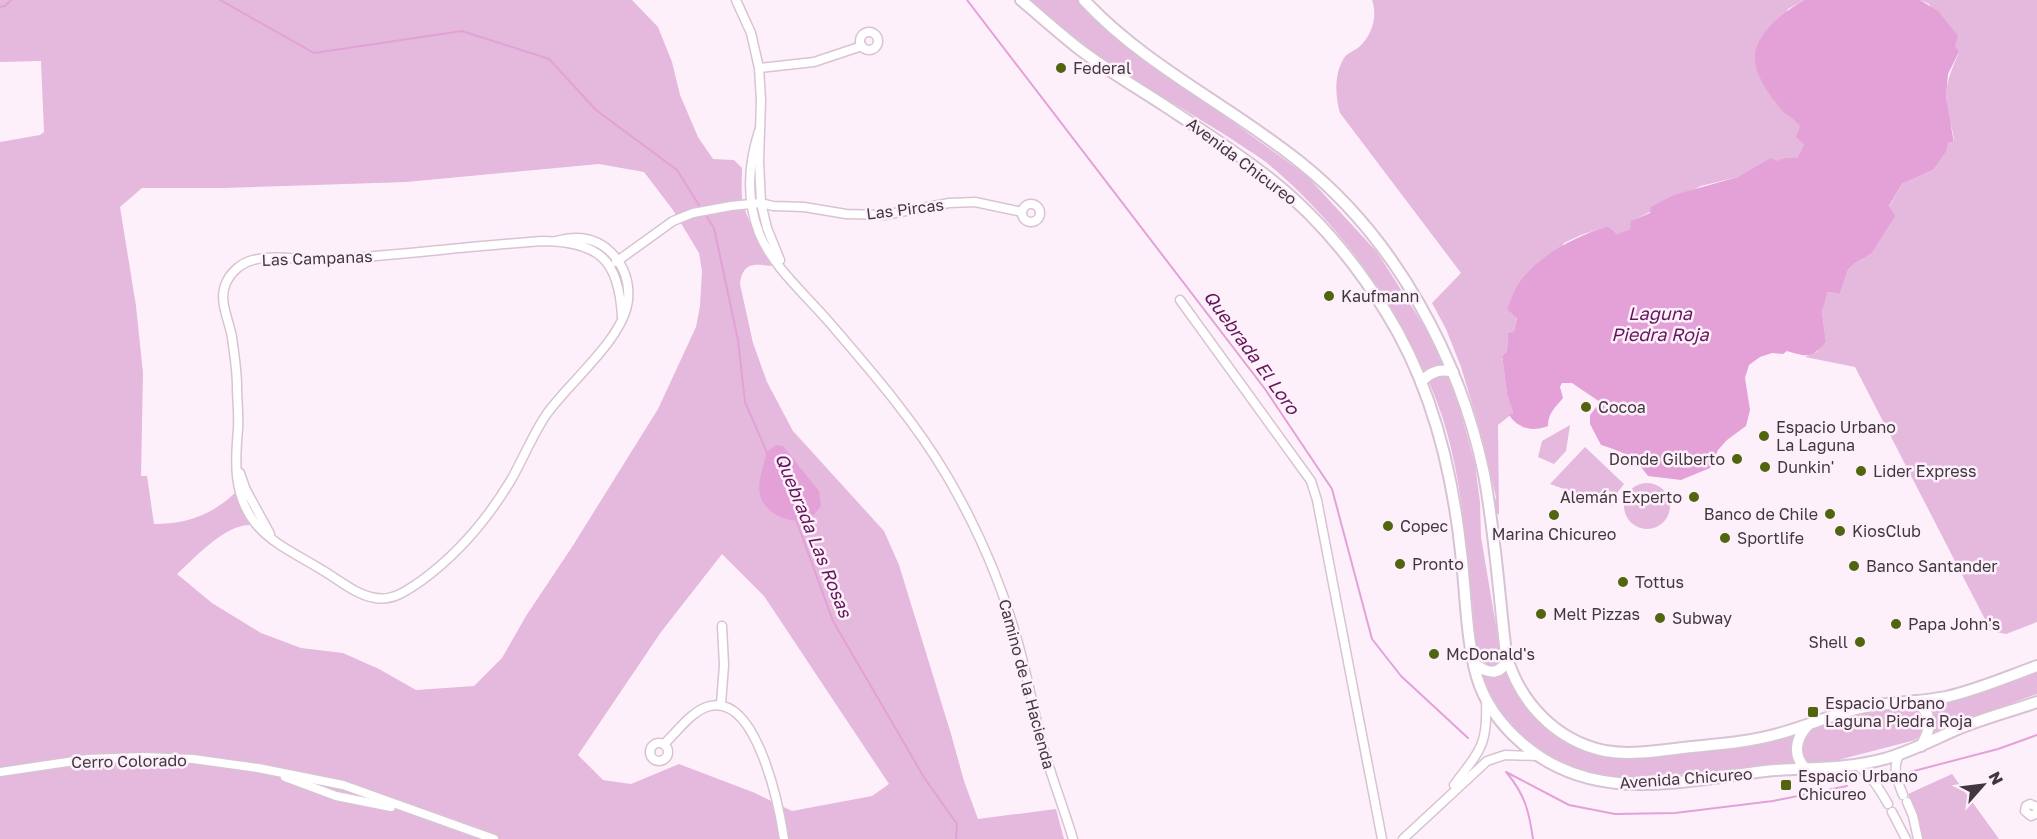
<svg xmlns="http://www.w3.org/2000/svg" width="2037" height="839" viewBox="0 0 2037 839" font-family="'Golos Text',sans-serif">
<rect width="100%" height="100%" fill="#fef0fb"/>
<g fill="#e5b8dd" fill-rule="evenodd">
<path d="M 0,0 L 632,0 L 658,27 L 672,62 L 680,95 L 698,137 L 713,159 L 734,160 L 742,168 C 742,181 740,198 745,210 C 752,229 762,248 772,266 C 754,264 743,262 740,284 L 753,343 L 767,382 L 793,431 L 884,531 L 899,565 L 951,734 L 964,781 L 978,819 L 1056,809 L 1064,839 L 0,839 L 0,142 L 40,135 L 44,132 L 41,61 L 0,62 ZM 599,164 L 644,172 L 673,210 L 699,253 L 702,271 L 700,306 L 696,327 L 658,409 L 572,547 L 526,616 L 502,658 L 474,686 L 416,690 L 379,669 L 343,653 L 301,648 L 261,633 L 212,603 L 177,574 C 196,557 224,525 250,525 L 235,493 C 211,515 187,524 154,524 L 147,476 L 141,476 L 143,373 L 136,306 L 120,207 L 142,188 L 224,188 L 406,182 ZM 722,554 L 764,596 L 889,784 L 872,796 L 792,811 L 755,793 L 679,764 L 631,784 L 603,780 L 578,755 L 661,632 Z"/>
<path d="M 1028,0 L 1080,0 L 1108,32 L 1306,175 L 1377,252 L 1433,340 L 1458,403 L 1475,464 L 1480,502 L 1481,537 L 1501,656 L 1497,666 L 1490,668 C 1473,657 1475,627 1473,609 C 1465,535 1461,456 1431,387 C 1395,301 1339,223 1267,163 C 1257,155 1244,148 1233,140 C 1190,112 1145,88 1102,60 C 1079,46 1048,19 1028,0 Z"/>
<path d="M 1372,0 L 1804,0 L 1788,9 L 1757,70 L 1762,81 L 1782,110 L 1796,119 L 1800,127 L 1804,144 L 1797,158 L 1785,158 L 1738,177 L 1701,186 L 1632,221 L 1630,229 L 1617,234 L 1608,226 L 1581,235 L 1564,243 L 1517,317 L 1514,331 L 1508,333 L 1507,351 L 1502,356 L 1507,394 L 1513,413 L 1498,425 L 1499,514 L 1492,514 L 1496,497 L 1481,433 L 1461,367 L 1446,329 L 1432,303 L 1461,273 L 1340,113 C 1335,96 1334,74 1344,58 C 1347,53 1354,51 1359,47 C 1372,36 1378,16 1372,0 Z"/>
<path d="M 1920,0 L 2037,0 L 2037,622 L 2006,634 L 1991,631 L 1855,367 L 1805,357 L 1817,352 L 1826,342 L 1822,312 L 1828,292 L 1840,294 L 1848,270 L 1855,263 L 1871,254 L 1889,207 L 1902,184 L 1933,170 L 1948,142 L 1954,143 C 1954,132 1950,124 1948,114 C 1943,90 1949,74 1959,53 L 1929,4 Z"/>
<path d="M 1570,425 L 1566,451 L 1554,464 L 1538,457 L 1542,441 Z"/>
<path d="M 1585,447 L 1624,484 L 1614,497 L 1612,506 L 1550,484 Z"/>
<circle cx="1647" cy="506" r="23"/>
<path d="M 2037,671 L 2037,694 L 1934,732 L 1932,730 L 1926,706 L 1953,700 Z"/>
<path d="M 1504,672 L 1506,672 L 1517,694 L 1537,719 L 1547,728 L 1592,752 L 1762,743 L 1794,736 L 1791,751 L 1796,765 C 1757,768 1717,771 1678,775 C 1658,777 1634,781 1614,779 C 1554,771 1502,732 1482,674 L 1495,677 Z"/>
<path d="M 1908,705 C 1926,711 1928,729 1915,740 L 1819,765 L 1813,765 L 1802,756 C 1801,748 1801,739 1807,733 C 1821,720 1887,709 1908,705 Z"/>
<path d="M 1952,774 L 1999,839 L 1923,839 L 1913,804 L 1908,794 Z"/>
</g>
<g fill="#e3a1d8">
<path d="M 1804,0 L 1920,0 L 1938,11 L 1958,36 L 1955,46 L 1959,52 L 1948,74 L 1946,98 L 1954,143 L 1948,142 L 1946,151 L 1933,170 L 1902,184 L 1889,206 L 1895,216 L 1871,254 L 1855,263 L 1848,270 L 1840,294 L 1828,292 L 1822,312 L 1826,342 C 1812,359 1807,357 1787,351 L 1783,354 L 1772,353 L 1760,357 L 1749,365 L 1745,378 L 1750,410 L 1746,426 L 1727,440 L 1718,450 L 1710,468 L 1681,480 L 1648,476 C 1634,456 1623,452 1601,445 L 1590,424 L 1590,415 L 1600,402 L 1572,383 L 1562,383 L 1560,387 L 1563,398 C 1555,408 1548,413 1548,426 C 1532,432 1519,429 1509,415 L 1513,413 L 1507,394 L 1502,356 L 1507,351 L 1508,333 L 1514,331 L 1517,318 L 1507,309 C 1511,300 1515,288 1521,280 C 1544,252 1575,237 1608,226 L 1617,234 L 1630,229 L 1631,221 L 1650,213 L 1651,207 L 1674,195 L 1738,177 L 1771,158 L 1776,161 L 1785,158 L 1797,158 L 1804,144 L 1796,137 L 1800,127 C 1795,117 1786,116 1780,108 C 1770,95 1755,76 1755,59 C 1754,34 1785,11 1804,0 Z"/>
<path d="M 776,445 L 783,446 L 819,491 L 821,506 C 817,511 813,517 807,519 C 790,525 764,513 760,495 C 757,482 764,464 767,452 Z"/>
</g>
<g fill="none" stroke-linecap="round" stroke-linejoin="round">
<g stroke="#e3a1d8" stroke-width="2">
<path d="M 220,0 L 314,53 L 462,31 L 549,59 L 596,110 L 677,170 L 699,205"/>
<path d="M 967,0 L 1265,389 L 1332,489 L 1372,639 L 1401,676 L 1468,738"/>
<path d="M 0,7 L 5,6 L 11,0"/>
<path d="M 707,217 L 714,228 L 738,340 L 745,402 L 768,455"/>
<path d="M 795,517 L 833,621 L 925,779 L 957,824 L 956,839"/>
<path d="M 1506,772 L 1569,805 L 1615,814 L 1675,813 L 1773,801 L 1847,786"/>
<path d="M 1910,772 L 1998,749 L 2037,735"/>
<path d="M 1507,773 C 1525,795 1529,811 1533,839"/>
</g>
<defs>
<g id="minor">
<path d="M 736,0 L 751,33 L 759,68 L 761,100 L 759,161 L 761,203 L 767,228 L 780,260"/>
<circle cx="869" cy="41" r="9"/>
<path d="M 759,68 L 814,62 L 862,46"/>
<path d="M 759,131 C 748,165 746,199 759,233 C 773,267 805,294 829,322 C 871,371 914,420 947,476 C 978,529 1002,584 1018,643 C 1027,675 1033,707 1041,740 C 1050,773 1063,806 1073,839"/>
<circle cx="1031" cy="213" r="9"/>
<path d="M 556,241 C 562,240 568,238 574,238 C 608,237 631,268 628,300 C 624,339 568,383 546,415 C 532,436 523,459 511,480 C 487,520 458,554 421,581 C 408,590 393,601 376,598 C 357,596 338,579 322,570 C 300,556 272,544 256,524 C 233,496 235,462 238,429 C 239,415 237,400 237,386 C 237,370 234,353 232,337 C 229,320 218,300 226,283 C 231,272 241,263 253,260 C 277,254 303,261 327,260 C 399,255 471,246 543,241 C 600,242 619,260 622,317"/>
<path d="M 616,262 L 673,221 L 693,213 L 731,206 L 761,203 L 773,206 L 804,207 L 846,214 L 884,215 L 949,203 L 975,202 L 1022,212"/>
<path d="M 1180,300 L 1311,481 L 1317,500 L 1382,839"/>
<path d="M 240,473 L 246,490 L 270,534"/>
<path d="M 721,704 L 724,665 L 722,626"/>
<circle cx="659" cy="752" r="9"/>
<path d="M 664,744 C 677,732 692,710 710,706 C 757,695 779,806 784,839"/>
<path d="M 1900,754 C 1891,767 1898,782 1903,795"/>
<path d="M 1856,765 C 1870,773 1880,790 1888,804"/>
<path d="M 0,772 L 88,759 L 143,757 L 193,759 L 258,768 L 343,785 L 494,839"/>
<path d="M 285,777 L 336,796 L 391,807"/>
<path d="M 1454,785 C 1480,750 1488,746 1486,700"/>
<path d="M 1907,802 L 1913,816 L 1918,839"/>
<path d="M 2037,807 L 2030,804 L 2026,806 L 2025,811 L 2031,816 L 2037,813"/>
<path d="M 1892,812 L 1906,839"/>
<path d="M 1403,839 L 1487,761 L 1505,755 L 1538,756"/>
</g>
<g id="major">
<path d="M 1021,0 C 1040,16 1059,33 1078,48 C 1105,69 1136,87 1165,106 C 1200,129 1236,152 1269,178 C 1316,215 1355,262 1386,312 C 1431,384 1452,468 1461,552 C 1466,593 1466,638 1477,677 C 1485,704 1502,726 1523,744 C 1594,805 1681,781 1765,771 C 1806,767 1843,770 1884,759 C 1910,752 1934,739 1960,728 C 1985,718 2011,711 2037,702"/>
<path d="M 1084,0 C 1146,67 1231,106 1301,163 C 1395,238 1460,358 1484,474 C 1495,533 1499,595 1506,654 C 1519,702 1556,741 1605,751 C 1633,756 1664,750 1692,747 C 1721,744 1750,742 1778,734 C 1804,727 1829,716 1856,709 C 1885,702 1916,703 1946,697 C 1977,690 2007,677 2037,666"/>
<path d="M 1421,382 C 1430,372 1440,368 1453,372"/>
<path d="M 1474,663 C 1486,673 1499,677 1507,660"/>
<path d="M 1915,701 C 1933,713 1932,728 1921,746"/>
<path d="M 1807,770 C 1792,756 1795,739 1808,725"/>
</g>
</defs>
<use href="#minor" stroke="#d8c3d4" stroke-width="11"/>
<use href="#major" stroke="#d8c3d4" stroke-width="14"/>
<use href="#minor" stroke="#fff" stroke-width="8"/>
<use href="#major" stroke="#fff" stroke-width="10"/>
</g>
<g fill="#51640e" stroke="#fef0fb" stroke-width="2">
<circle cx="1061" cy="68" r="6"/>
<circle cx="1329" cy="296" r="6"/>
<circle cx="1586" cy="407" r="6"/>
<circle cx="1764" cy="436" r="6"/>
<circle cx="1737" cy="459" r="6"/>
<circle cx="1765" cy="467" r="6"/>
<circle cx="1861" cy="471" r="6"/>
<circle cx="1694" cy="497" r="6"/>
<circle cx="1830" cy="514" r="6"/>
<circle cx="1554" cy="515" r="6"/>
<circle cx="1388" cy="526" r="6"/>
<circle cx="1840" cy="531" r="6"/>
<circle cx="1725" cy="538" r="6"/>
<circle cx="1400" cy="564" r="6"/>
<circle cx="1854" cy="566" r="6"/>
<circle cx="1623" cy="582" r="6"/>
<circle cx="1541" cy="614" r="6"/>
<circle cx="1660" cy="618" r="6"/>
<circle cx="1896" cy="624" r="6"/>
<circle cx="1860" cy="642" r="6"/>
<circle cx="1434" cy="654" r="6"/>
<rect x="1807" y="706" width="12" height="12" rx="3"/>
<rect x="1780" y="779" width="12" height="12" rx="3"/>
</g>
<g text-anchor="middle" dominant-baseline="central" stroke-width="5" stroke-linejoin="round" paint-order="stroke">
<g font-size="16" fill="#41383f" stroke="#fef0fb" text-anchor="start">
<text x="1073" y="68">Federal</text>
<text x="1341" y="296">Kaufmann</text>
<text x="1598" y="407">Cocoa</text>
<text x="1776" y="427">Espacio Urbano<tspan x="1776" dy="18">La Laguna</tspan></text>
<text x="1725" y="459" text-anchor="end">Donde Gilberto</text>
<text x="1777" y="467">Dunkin'</text>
<text x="1873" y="471">Lider Express</text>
<text x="1682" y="497" text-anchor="end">Alemán Experto</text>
<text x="1818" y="514" text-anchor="end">Banco de Chile</text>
<text x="1400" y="526">Copec</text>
<text x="1852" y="531">KiosClub</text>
<text x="1554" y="534" text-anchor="middle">Marina Chicureo</text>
<text x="1737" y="538">Sportlife</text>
<text x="1412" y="564">Pronto</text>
<text x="1866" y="566">Banco Santander</text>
<text x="1635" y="582">Tottus</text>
<text x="1553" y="614">Melt Pizzas</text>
<text x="1672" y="618">Subway</text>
<text x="1908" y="624">Papa John's</text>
<text x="1848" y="642" text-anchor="end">Shell</text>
<text x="1446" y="654">McDonald's</text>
<text x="1825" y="703">Espacio Urbano<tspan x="1825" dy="18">Laguna Piedra Roja</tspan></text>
<text x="1798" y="776">Espacio Urbano<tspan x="1798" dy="18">Chicureo</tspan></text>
</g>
<g font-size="16" fill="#41383f" stroke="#fef0fb">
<text transform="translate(1242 161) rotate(37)">Avenida Chicureo</text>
<text transform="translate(905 209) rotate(-7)">Las Pircas</text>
<text transform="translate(317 258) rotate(-2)">Las Campanas</text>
<text transform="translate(1027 684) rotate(75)">Camino de la Hacienda</text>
<text transform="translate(129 761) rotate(-1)">Cerro Colorado</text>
<text transform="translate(1686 778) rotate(-4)">Avenida Chicureo</text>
</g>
<g font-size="18" font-style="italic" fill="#63175b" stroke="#fef0fb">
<text x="1660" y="313">Laguna<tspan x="1660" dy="21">Piedra Roja</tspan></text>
<text transform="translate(1252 352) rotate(54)">Quebrada El Loro</text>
<text transform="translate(814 535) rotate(68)">Quebrada Las Rosas</text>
</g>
</g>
<g transform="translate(1983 785) rotate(62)" stroke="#fef0fb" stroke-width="4.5" paint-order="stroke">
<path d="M0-4.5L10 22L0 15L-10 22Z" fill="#41383f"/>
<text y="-9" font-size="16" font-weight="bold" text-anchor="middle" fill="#41383f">N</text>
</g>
</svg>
